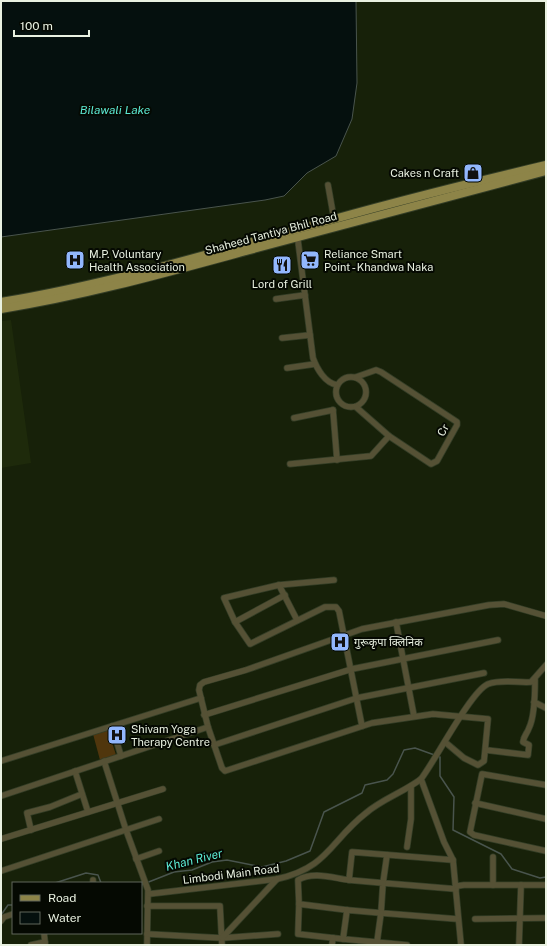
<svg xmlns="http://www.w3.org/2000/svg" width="547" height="946" viewBox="0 0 547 946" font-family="'Public Sans','Noto Sans Devanagari',sans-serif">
<rect width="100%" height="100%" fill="#172109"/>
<path fill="#1e2a0b" d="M 11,320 L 31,463 L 1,468 L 1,321 Z"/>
<path fill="#50360d" d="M 108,730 L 116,755 L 100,760 L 93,734 Z"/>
<path fill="#05100e" stroke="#49544d" d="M 1,1 L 356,1 L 357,83 L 352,119 L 336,156 L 307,173 L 284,196 L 265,200 L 1,237 Z"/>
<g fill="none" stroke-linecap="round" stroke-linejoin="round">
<g stroke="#49544d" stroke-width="1.5">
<path d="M 55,883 L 86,873 L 98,875 L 101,883"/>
<path d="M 141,885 L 174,872 L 192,870 L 212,862 L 227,860 L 262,867 L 286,861 L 310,851 L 324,812 L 362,793 L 365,785 L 387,780 L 393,774 L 404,750 L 415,748 L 440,757 L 440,776 L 454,797 L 453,830 L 501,854 L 512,869 L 540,878 L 546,877"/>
<path d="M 1,915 L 8,905 L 13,905"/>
</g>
<defs>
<g id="minor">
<path d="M 328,185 L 334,219"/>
<path d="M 297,233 L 313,358 C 317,369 325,383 337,385"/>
<path d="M 276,299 L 305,295"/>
<path d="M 282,338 L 310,335"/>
<path d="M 287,368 L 315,364"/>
<circle cx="351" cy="392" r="15"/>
<path d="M 356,407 L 389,436 L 431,464 L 437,461 L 457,425 L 457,422 L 381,372 L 376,370 L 356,377"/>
<path d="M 333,410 L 337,460"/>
<path d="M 294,418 L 333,410"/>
<path d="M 290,464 L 371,456 L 389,436"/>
<path d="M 279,585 L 334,580"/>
<path d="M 297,620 L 279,585 L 224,598 L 235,622 L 250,644 L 325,607 L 336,607 L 339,611 L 362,726"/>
<path d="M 235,622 L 285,595"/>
<path d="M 396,622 L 414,716"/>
<path d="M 534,702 L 546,708"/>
<path d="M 204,715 L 352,669 L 498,640"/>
<path d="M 112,726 L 121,756"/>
<path d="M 445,742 L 464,758 L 478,765 L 484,761 L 488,719 L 433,714 L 372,723 L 225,771 L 222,768 L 208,727 L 199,690 L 200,685 L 204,682 L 246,670 L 362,629 L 489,605 L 504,604 L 546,616"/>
<path d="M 214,745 L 357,698 L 484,673"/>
<path d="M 486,750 L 528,755 L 529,745 L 523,742 C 524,735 527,734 529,728 C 535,716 535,693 535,680"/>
<path d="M 1,761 L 201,698"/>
<path d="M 104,761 L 126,830 L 148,890 L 147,945"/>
<path d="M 75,771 L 88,812"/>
<path d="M 421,779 L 444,842 L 453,860 L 461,945"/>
<path d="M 546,785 L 482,774 L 470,832 L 474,835 L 546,851"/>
<path d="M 1,796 L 208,727"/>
<path d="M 475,803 L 546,819"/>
<path d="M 31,830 L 27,813 L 50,807 L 82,794"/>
<path d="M 1,839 L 163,789"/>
<path d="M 407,847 L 411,819 L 411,786"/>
<path d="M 387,855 L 383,883 L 456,889"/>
<path d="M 136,859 L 159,851"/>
<path d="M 453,860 L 352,852 L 349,880 L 383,883 L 381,913 L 457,919"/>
<path d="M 1,871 L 159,819"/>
<path d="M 93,880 L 93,883"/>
<path d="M 493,885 L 493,857"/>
<path d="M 457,886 L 464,885 L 546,885"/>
<path d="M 149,894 L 277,879 C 328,868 330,841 366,813 C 382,799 404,792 421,779 C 435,761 471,691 488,684 C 502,679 517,683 531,682 L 546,665"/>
<path d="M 299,904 L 298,934 L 343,939"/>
<path d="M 147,906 L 220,906 L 222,945"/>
<path d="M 347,910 L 299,904 L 298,880 C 313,871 333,878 349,880"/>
<path d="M 475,919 L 546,918"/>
<path d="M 1,921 L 4,917 L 13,914"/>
<path d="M 44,933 L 45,942"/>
<path d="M 147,934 L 222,938 L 278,934"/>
<path d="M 222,938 L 277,879"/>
<path d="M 377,942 L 381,913 L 347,910 L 343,939 L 407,945"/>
<path d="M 31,945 L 45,942 L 45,945"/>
<path d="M 332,945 L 333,938"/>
<path d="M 519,945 L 521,885"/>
</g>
<g id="primary">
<path d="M 1,302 C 104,285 205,255 306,227 C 386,204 466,184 546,165"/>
<path d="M 1,309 C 88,295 172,271 257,248 C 353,222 449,196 546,171"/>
</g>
</defs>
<use href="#minor" stroke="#343e27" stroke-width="7"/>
<use href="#primary" stroke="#343e27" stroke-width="10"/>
<use href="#minor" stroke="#555135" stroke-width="5.5"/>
<use href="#primary" stroke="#8d8448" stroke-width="8"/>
</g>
<defs>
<symbol id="shop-square" viewBox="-11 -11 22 22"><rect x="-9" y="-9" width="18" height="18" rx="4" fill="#92b7fd" stroke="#050902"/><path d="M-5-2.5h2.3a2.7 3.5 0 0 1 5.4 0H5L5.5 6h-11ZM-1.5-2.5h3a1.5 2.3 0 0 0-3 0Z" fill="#111"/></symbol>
<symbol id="hospital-square" viewBox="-11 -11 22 22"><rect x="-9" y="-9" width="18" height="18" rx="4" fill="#92b7fd" stroke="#050902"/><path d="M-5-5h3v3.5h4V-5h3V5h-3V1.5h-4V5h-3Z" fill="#111"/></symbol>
<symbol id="supermarket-square" viewBox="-11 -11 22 22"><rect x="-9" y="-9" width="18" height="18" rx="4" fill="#92b7fd" stroke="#050902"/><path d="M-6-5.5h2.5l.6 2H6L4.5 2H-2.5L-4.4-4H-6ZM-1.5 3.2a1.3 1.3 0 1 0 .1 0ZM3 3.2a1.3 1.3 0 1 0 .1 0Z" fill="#111"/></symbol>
<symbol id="restaurant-square" viewBox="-11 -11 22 22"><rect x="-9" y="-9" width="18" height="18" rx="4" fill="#92b7fd" stroke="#050902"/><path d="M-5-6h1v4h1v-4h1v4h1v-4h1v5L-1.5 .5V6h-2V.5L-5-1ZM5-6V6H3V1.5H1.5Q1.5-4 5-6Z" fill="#111"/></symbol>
</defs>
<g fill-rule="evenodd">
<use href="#shop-square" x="462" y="162" width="22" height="22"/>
<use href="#hospital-square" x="64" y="249" width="22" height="22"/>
<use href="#supermarket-square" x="299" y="249" width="22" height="22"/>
<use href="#restaurant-square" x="271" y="254" width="22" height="22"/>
<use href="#hospital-square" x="329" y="631" width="22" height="22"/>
<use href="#hospital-square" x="106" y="724" width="22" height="22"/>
</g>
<g text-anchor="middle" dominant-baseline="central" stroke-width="4" stroke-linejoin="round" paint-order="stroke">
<g font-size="11" fill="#e9f1e1" stroke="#050902" text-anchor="start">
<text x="459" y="173" text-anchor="end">Cakes n Craft</text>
<text x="89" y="254">M.P. Voluntary<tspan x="89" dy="13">Health Association</tspan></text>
<text x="324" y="254">Reliance Smart<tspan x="324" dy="13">Point - Khandwa Naka</tspan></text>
<text x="282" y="284" text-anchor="middle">Lord of Grill</text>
<text x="354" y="642">गुरूकृपा क्लिनिक</text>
<text x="131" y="729">Shivam Yoga<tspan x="131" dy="13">Therapy Centre</tspan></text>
</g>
<g font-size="11" fill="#e9f1e1" stroke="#050902">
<text transform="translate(271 233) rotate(-15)">Shaheed Tantiya Bhil Road</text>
<text transform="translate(443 430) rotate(-61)">Cr</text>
<text transform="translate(231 874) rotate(-7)">Limbodi Main Road</text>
</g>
<g font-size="12" font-style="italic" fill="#5ce9d3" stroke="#050902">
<text x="115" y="110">Bilawali Lake</text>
<text transform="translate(194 860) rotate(-14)">Khan River</text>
</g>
</g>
<rect width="547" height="946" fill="none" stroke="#e9f1e1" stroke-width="4"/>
<rect x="12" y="882" width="130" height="52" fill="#050902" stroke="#60665b"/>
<rect x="20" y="895" width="20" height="6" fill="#8d8448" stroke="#60665b"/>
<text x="48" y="902" font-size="12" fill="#e9f1e1">Road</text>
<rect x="20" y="912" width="20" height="12" fill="#05100e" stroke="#60665b"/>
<text x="48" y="922" font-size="12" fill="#e9f1e1">Water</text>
<path d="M14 30v6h75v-6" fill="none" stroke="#e9f1e1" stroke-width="2"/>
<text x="20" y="30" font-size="12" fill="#e9f1e1" stroke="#050902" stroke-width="3" paint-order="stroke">100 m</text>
</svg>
